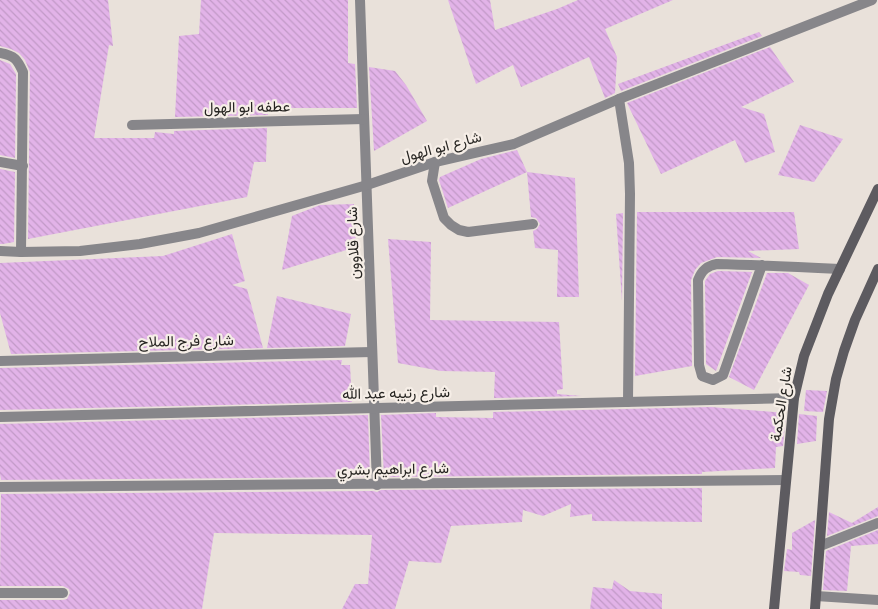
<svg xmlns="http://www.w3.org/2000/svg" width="878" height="609" viewBox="0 0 878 609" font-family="'Fira Sans Condensed',Vazirmatn,sans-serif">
<defs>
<pattern id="building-back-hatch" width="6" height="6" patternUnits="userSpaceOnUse" patternTransform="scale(1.25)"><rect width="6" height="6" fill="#e2b3e8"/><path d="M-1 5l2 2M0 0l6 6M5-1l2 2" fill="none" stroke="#c29ac7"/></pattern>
</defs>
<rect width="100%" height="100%" fill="#e9e1da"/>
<g fill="url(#building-back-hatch)">
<path d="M 0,0 L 108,0 L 113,46 L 109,45 L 94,138 L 154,138 L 155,132 L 174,134 L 174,131 L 267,128 L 266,162 L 254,162 L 247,197 L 28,239 L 30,72 L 25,60 L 19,53 L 11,49 L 0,46 Z"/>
<path d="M 201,0 L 348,0 L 348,63 L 355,64 L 357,108 L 268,108 L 268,115 L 175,117 L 179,36 L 199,34 Z"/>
<path d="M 448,0 L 490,0 L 495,30 L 557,9 L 578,0 L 673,0 L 605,29 L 617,57 L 615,93 L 605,98 L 589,57 L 521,87 L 513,65 L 476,84 Z"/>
<path d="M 759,32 L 762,36 L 621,91 L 618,84 Z"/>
<path d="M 770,47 L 794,82 L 741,107 L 764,114 L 775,152 L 745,163 L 735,140 L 661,174 L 627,103 Z"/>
<path d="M 0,60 L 10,64 L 16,74 L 15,158 L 0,155 Z"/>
<path d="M 369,67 L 395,71 L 406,85 L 427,121 L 374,151 Z"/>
<path d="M 800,125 L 843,139 L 814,182 L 778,175 Z"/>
<path d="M 517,150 L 527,172 L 448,208 L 439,180 L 440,177 L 481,159 Z"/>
<path d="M 0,169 L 15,172 L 14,242 L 3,244 L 0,244 Z"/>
<path d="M 527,172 L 575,178 L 579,297 L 557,297 L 558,250 L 535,248 L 533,231 L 537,229 L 540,224 L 536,218 L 531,217 Z"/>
<path d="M 354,204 L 356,247 L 282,270 L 292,216 L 320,205 Z"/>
<path d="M 637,212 L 794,212 L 799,249 L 748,251 L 761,258 L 717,257 L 701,263 L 695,270 L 691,280 L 692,366 L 635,376 Z"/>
<path d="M 623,213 L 622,301 L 616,214 Z"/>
<path d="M 232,234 L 245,281 L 232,285 L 247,289 L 263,348 L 11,354 L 0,313 L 0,263 L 163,256 Z"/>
<path d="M 388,239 L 431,242 L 430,320 L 559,322 L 563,389 L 557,390 L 557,394 L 582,396 L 494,398 L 495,372 L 441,371 L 398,363 Z"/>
<path d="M 718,271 L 752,272 L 716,371 L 706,364 L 705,281 L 710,274 Z"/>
<path d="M 767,273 L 788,273 L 809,285 L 754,390 L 729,377 Z"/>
<path d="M 277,296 L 351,314 L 345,346 L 267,348 Z"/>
<path d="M 342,360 L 341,365 L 350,365 L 352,402 L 0,410 L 0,368 Z"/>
<path d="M 806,390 L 827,391 L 823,412 L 804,411 Z"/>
<path d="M 711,407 L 786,413 L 783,446 L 776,447 L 775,468 L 702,472 L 702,474 L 384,477 L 381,415 L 436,413 L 436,417 L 493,418 L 493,412 Z"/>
<path d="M 799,414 L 817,416 L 816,441 L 797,444 Z"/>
<path d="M 368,415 L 370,477 L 1,480 L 0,474 L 0,424 Z"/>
<path d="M 702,488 L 702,522 L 592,521 L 592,514 L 570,517 L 571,504 L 543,516 L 523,510 L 522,522 L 451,526 L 441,563 L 409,561 L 395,609 L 342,609 L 355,584 L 368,584 L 372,535 L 214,533 L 202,609 L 0,609 L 0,600 L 63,600 L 67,599 L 70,593 L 69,589 L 63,586 L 0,586 L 1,494 L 373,491 L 377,492 L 381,490 Z"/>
<path d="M 878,507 L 878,516 L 827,536 L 829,512 L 852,523 Z"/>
<path d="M 815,520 L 811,576 L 800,575 L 799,572 L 784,571 L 787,549 L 792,550 L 792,533 Z"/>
<path d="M 878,530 L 878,544 L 851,546 L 847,591 L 823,590 L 826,551 Z"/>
<path d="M 614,580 L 630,591 L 662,594 L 662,609 L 590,609 L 593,587 L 612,589 Z"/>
</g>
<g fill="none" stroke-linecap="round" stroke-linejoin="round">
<g stroke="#87868a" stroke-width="10">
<path d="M 435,162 L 432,181 L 444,218 L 451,225 L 459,230 L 468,232 L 533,224"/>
<path d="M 762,265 L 723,375 L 713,380 L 702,376 L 699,365 L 698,280 C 702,270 707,266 717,264 C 758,265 799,267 840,269"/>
</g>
<g stroke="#87868a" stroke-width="10">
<path d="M 360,0 L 377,485"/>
<path d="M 0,53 C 15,56 17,59 23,72 L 21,252"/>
<path d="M 619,99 L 629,163 L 630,194 L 628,402"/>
<path d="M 132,125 L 364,119"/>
<path d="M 0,162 L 23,166"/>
<path d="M 0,251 L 21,252 L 80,251 L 140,244 L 199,233 L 367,185 L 435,162 L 514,144 L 619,99 L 872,0"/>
<path d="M 0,361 L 372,352"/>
<path d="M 0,417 L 794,398"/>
<path d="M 0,487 L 786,480"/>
<path d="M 820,546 L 878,523"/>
<path d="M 0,593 L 63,593"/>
<path d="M 816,596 L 878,600"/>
</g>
<g stroke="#5d5b60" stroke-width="10">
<path d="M 774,609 L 794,398 L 804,356 L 828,294 L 878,189"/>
<path d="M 815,609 L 829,419 L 836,379 L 844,351 L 855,320 L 878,269"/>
</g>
</g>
<g text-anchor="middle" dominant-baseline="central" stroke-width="4.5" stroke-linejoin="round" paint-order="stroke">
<g font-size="15" fill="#262421" stroke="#f6eee7">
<text transform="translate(247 107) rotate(-1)">عطفه ابو الهول</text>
<text transform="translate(441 147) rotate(-15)">شارع ابو الهول</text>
<text transform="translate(353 243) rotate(-92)">شارع قلاوون</text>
<text transform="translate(186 341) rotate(-1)">شارع فرج الملاح</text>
<text transform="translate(396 393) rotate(-1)">شارع رتيبه عبد الله</text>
<text transform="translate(781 404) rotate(-81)">شارع الحكمة</text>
<text transform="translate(393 469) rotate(-1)">شارع ابراهيم بشري</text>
</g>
</g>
</svg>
